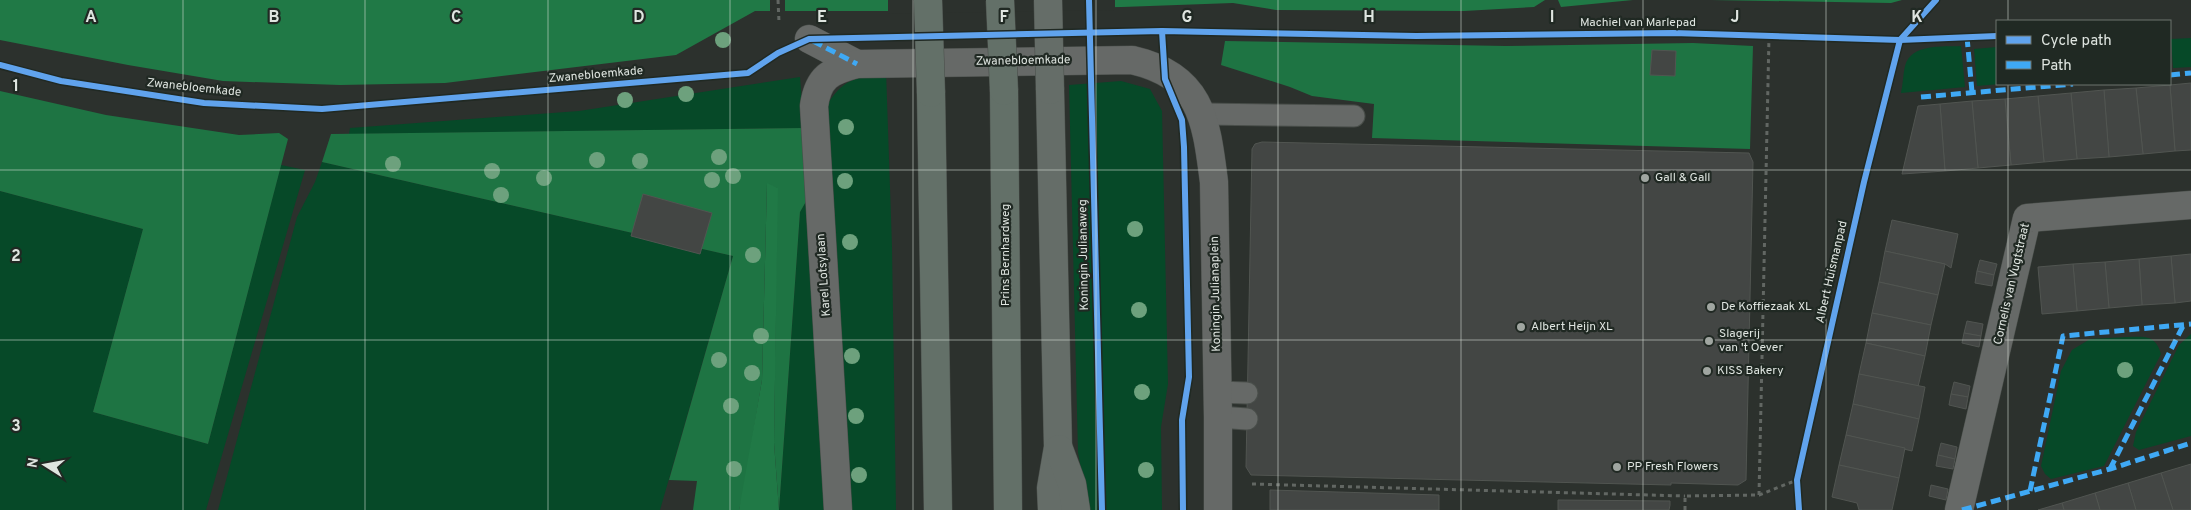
<svg xmlns="http://www.w3.org/2000/svg" width="2191" height="510" viewBox="0 0 2191 510" font-family="Overpass,sans-serif">
<rect width="100%" height="100%" fill="#2c312d"/>
<g fill="#064928">
<path d="M 2191,38 L 2191,67 L 2173,68 L 2171,39 Z"/>
<path d="M 1961,46 L 1965,87 L 1901,93 C 1903,84 1903,74 1905,66 C 1911,43 1944,47 1961,46 Z"/>
<path d="M 1997,47 L 1997,84 L 2000,84 L 1977,86 L 1974,49 Z"/>
<path d="M 886,71 L 892,247 L 896,510 L 851,510 L 825,108 C 843,78 854,79 886,71 Z"/>
<path d="M 800,77 L 804,128 L 349,134 L 350,128 L 579,111 Z"/>
<path d="M 1121,81 L 1150,89 L 1162,111 L 1168,384 L 1161,427 L 1162,510 L 1088,510 L 1078,452 L 1069,85 Z"/>
<path d="M 322,162 L 733,256 L 660,510 L 218,510 L 297,217 L 315,182 Z"/>
<path d="M 281,165 L 305,170 L 206,510 L 0,510 L 0,191 L 143,229 L 93,412 L 208,444 Z"/>
<path d="M 808,198 L 824,510 L 779,510 L 800,212 Z"/>
<path d="M 2191,334 L 2191,436 L 2139,450 L 2133,446 L 2136,432 L 2179,345 Z"/>
<path d="M 2127,337 C 2144,337 2155,334 2161,354 L 2104,466 L 2051,479 L 2045,474 L 2041,466 L 2061,371 L 2072,350 L 2090,339 Z"/>
</g>
<g fill="#1e7443">
<path d="M 1225,41 L 1506,46 L 1693,43 L 1753,46 L 1750,149 L 1372,138 L 1374,104 L 1312,96 L 1290,87 L 1221,65 Z"/>
<path d="M 0,91 L 106,115 L 239,135 L 279,133 L 288,139 L 208,444 L 93,412 L 143,229 L 0,191 Z"/>
<path d="M 804,128 L 808,198 L 800,212 L 779,510 L 774,443 L 777,188 L 767,184 L 762,380 L 743,495 L 739,510 L 693,510 L 697,481 L 669,480 L 733,256 L 322,162 L 331,134 Z"/>
</g>
<g fill="#207946">
<path d="M 0,0 L 1545,0 L 1534,7 L 1464,11 L 1276,10 L 1233,3 L 1122,7 L 887,11 L 755,11 L 676,55 L 445,83 L 340,85 L 223,81 L 128,65 L 0,40 Z"/>
<path d="M 1558,0 L 1633,0 L 1561,7 Z"/>
<path d="M 1711,0 L 1902,0 L 1891,3 Z"/>
<path d="M 767,183 L 778,188 L 774,443 L 779,510 L 739,510 L 762,380 Z"/>
</g>
<g fill="#2c312d">
<rect x="770" y="0" width="15" height="13"/>
<path d="M 888,0 L 1115,0 L 1115,10 L 888,14 Z"/>
</g>
<g fill="#434644" stroke="#515551">
<path d="M 1652,50 L 1676,51 L 1675,76 L 1650,75 Z"/>
<path d="M 2191,83 L 2191,150 L 2175,151 L 2170,85 Z"/>
<path d="M 2170,85 L 2175,151 L 2143,154 L 2136,88 Z"/>
<path d="M 2136,88 L 2143,154 L 2109,157 L 2104,90 Z"/>
<path d="M 2104,90 L 2109,157 L 2077,159 L 2071,93 Z"/>
<path d="M 2071,93 L 2077,159 L 2044,162 L 2038,96 Z"/>
<path d="M 2038,96 L 2044,162 L 2011,165 L 2005,99 Z"/>
<path d="M 2005,99 L 2011,165 L 1978,168 L 1972,101 Z"/>
<path d="M 1972,101 L 1978,168 L 1945,171 L 1940,104 Z"/>
<path d="M 1940,104 L 1945,171 L 1902,174 L 1918,106 Z"/>
<path d="M 1262,142 L 1749,153 L 1753,162 L 1746,480 L 1738,485 L 1671,483 L 1671,485 L 1251,475 L 1246,467 L 1252,149 L 1255,144 Z"/>
<path d="M 643,194 L 712,213 L 700,254 L 631,236 Z"/>
<path d="M 1892,220 L 1958,234 L 1951,268 L 1945,264 L 1885,251 Z"/>
<path d="M 1885,251 L 1945,264 L 1938,295 L 1879,282 Z"/>
<path d="M 2191,254 L 2191,301 L 2175,303 L 2171,256 Z"/>
<path d="M 2171,256 L 2175,303 L 2142,305 L 2139,259 Z"/>
<path d="M 2139,259 L 2142,305 L 2109,308 L 2105,262 Z"/>
<path d="M 1980,260 L 1997,264 L 1994,275 L 1977,271 Z"/>
<path d="M 2105,262 L 2109,308 L 2077,311 L 2073,264 Z"/>
<path d="M 2073,264 L 2077,311 L 2042,314 L 2038,267 Z"/>
<path d="M 1977,271 L 1994,275 L 1992,286 L 1975,283 Z"/>
<path d="M 1879,282 L 1938,295 L 1931,325 L 1872,313 Z"/>
<path d="M 1872,313 L 1931,325 L 1925,356 L 1866,343 Z"/>
<path d="M 1967,321 L 1983,324 L 1981,336 L 1964,333 Z"/>
<path d="M 1964,333 L 1981,336 L 1979,347 L 1962,343 Z"/>
<path d="M 1866,343 L 1925,356 L 1918,387 L 1859,374 Z"/>
<path d="M 1859,374 L 1925,387 L 1919,419 L 1853,404 Z"/>
<path d="M 1954,382 L 1970,386 L 1968,397 L 1951,394 Z"/>
<path d="M 1951,394 L 1968,397 L 1966,409 L 1949,405 Z"/>
<path d="M 1853,404 L 1919,419 L 1912,451 L 1846,435 Z"/>
<path d="M 1846,435 L 1905,448 L 1899,478 L 1839,465 Z"/>
<path d="M 1941,443 L 1957,447 L 1955,459 L 1938,455 Z"/>
<path d="M 1938,455 L 1955,459 L 1953,469 L 1936,466 Z"/>
<path d="M 2191,464 L 2191,510 L 2173,510 L 2161,473 Z"/>
<path d="M 1839,465 L 1899,478 L 1892,510 L 1859,510 L 1857,503 L 1832,497 Z"/>
<path d="M 2161,473 L 2173,510 L 2136,510 L 2128,483 Z"/>
<path d="M 2128,483 L 2136,510 L 2100,510 L 2095,493 Z"/>
<path d="M 1931,485 L 1948,489 L 1946,500 L 1929,496 Z"/>
<path d="M 1270,490 L 1439,495 L 1439,510 L 1270,510 Z"/>
<path d="M 2095,493 L 2100,510 L 2064,510 L 2062,503 Z"/>
<path d="M 1558,500 L 1670,501 L 1670,505 L 1669,510 L 1558,510 Z"/>
<path d="M 2062,503 L 2064,510 L 2038,510 Z"/>
</g>
<g fill="none" stroke-linecap="round" stroke-linejoin="round">
<defs>
<g id="service">
<path d="M 1202,114 L 1354,116"/>
<path d="M 1218,392 L 1247,393"/>
<path d="M 1218,417 L 1247,419"/>
</g>
<path id="pedestrian" d="M 809,39 L 857,64"/>
<g id="minor">
<path d="M 838,510 L 814,106 C 818,77 830,71 857,64 L 1132,60 C 1202,76 1206,120 1214,182 L 1218,417 L 1218,510"/>
<path d="M 1959,510 L 2027,218 L 2191,205"/>
</g>
<g id="secondary">
<path d="M 1050,90 L 1058,447 L 1051,488 L 1052,510"/>
<path d="M 1059,449 L 1072,484 L 1076,510"/>
</g>
<g id="primary">
<path d="M 1004,91 L 1008,510"/>
<path d="M 931,93 L 938,510"/>
</g>
</defs>
<use href="#service" stroke="#494e4a" stroke-width="23"/>
<use href="#pedestrian" stroke="#494e4a" stroke-width="29"/>
<use href="#minor" stroke="#494e4a" stroke-width="29"/>
<use href="#secondary" stroke="#494e4a" stroke-width="29"/>
<use href="#primary" stroke="#494e4a" stroke-width="29"/>
<g stroke="#626763" stroke-width="3" stroke-dasharray="4 4" stroke-linecap="butt">
<path d="M 778,0 L 779,22"/>
<path d="M 1252,484 L 1685,496"/>
<path d="M 1759,495 L 1769,37"/>
<path d="M 1685,510 L 1685,496 L 1759,495 L 1797,480"/>
</g>
<use href="#service" stroke="#666967" stroke-width="21"/>
<use href="#pedestrian" stroke="#666967" stroke-width="28"/>
<use href="#minor" stroke="#666967" stroke-width="28"/>
<use href="#secondary" stroke="#656d68" stroke-width="28"/>
<use href="#primary" stroke="#637068" stroke-width="28"/>
<defs>
<path id="secondary-bridge" d="M 1048,0 L 1050,90"/>
<g id="primary-bridge">
<path d="M 928,0 L 931,93"/>
<path d="M 1000,0 L 1004,91"/>
</g>
</defs>
<use href="#secondary-bridge" stroke="#494e4a" stroke-width="29" stroke-linecap="butt"/>
<use href="#primary-bridge" stroke="#494e4a" stroke-width="29" stroke-linecap="butt"/>
<use href="#secondary-bridge" stroke="#656d68" stroke-width="28"/>
<use href="#primary-bridge" stroke="#637068" stroke-width="28"/>
<g stroke="#3fa9f5" stroke-width="5" stroke-dasharray="10 5" stroke-linecap="butt">
<path d="M 1967,37 L 1972,92"/>
<path d="M 813,41 L 857,64"/>
<path d="M 2170,75 L 2191,73"/>
<path d="M 1921,97 L 2073,84"/>
<path d="M 2110,469 L 2183,326"/>
<path d="M 2030,491 L 2063,336 L 2191,324"/>
<path d="M 1962,510 L 2110,469 L 2191,443"/>
</g>
<defs>
<g id="cycleway">
<path d="M 1089,0 L 1102,510"/>
<path d="M 1162,31 L 1165,79 L 1182,120 L 1184,147 L 1189,377 L 1182,420 L 1183,510"/>
<path d="M 0,65 L 61,81 L 204,103 L 322,109 L 748,73 L 778,53 L 809,39 L 1162,31 L 1416,36 L 1673,33 L 1900,40 L 1997,36"/>
<path d="M 1799,510 L 1797,480 L 1864,182 L 1900,40 L 1936,0"/>
</g>
</defs>
<use href="#cycleway" stroke="#202923" stroke-width="9"/>
<use href="#cycleway" stroke="#60a3ed" stroke-width="6"/>
</g>
<g fill="#6da17d">
<circle cx="723" cy="40" r="8"/>
<circle cx="686" cy="94" r="8"/>
<circle cx="625" cy="100" r="8"/>
<circle cx="846" cy="127" r="8"/>
<circle cx="719" cy="157" r="8"/>
<circle cx="597" cy="160" r="8"/>
<circle cx="640" cy="161" r="8"/>
<circle cx="393" cy="164" r="8"/>
<circle cx="492" cy="171" r="8"/>
<circle cx="733" cy="176" r="8"/>
<circle cx="544" cy="178" r="8"/>
<circle cx="712" cy="180" r="8"/>
<circle cx="845" cy="181" r="8"/>
<circle cx="501" cy="195" r="8"/>
<circle cx="1135" cy="229" r="8"/>
<circle cx="850" cy="242" r="8"/>
<circle cx="753" cy="255" r="8"/>
<circle cx="1139" cy="310" r="8"/>
<circle cx="761" cy="336" r="8"/>
<circle cx="852" cy="356" r="8"/>
<circle cx="719" cy="360" r="8"/>
<circle cx="2125" cy="370" r="8"/>
<circle cx="752" cy="373" r="8"/>
<circle cx="1142" cy="392" r="8"/>
<circle cx="731" cy="406" r="8"/>
<circle cx="856" cy="416" r="8"/>
<circle cx="734" cy="469" r="8"/>
<circle cx="1146" cy="470" r="8"/>
<circle cx="859" cy="475" r="8"/>
</g>
<path fill="none" stroke="#dfe5e0" stroke-width="1" stroke-opacity="0.55" d="M 183,0 L 183,510M 365,0 L 365,510M 548,0 L 548,510M 730,0 L 730,510M 913,0 L 913,510M 1096,0 L 1096,510M 1278,0 L 1278,510M 1461,0 L 1461,510M 1643,0 L 1643,510M 1826,0 L 1826,510M 2008,0 L 2008,21M 2008,84 L 2008,510M 0,170 L 2191,170M 0,340 L 2191,340"/>
<g fill="#a0a6a1" stroke="#202923" stroke-width="2">
<circle cx="1645" cy="178" r="5"/>
<circle cx="1711" cy="307" r="5"/>
<circle cx="1521" cy="327" r="5"/>
<circle cx="1709" cy="341" r="5"/>
<circle cx="1707" cy="371" r="5"/>
<circle cx="1617" cy="467" r="5"/>
</g>
<g text-anchor="middle" dominant-baseline="central" stroke-width="4.5" stroke-linejoin="round" paint-order="stroke">
<g font-size="12" fill="#dfe5e0" stroke="#202923">
<text x="1638" y="23">Machiel van Marlepad</text>
<text transform="translate(1023 61) rotate(-1)">Zwanebloemkade</text>
<text transform="translate(596 75) rotate(-5)">Zwanebloemkade</text>
<text transform="translate(194 88) rotate(6)">Zwanebloemkade</text>
<text transform="translate(1006 255) rotate(-90)">Prins Bernhardweg</text>
<text transform="translate(1084 255) rotate(-91)">Koningin Julianaweg</text>
<text transform="translate(1832 272) rotate(-77)">Albert Huismanpad</text>
<text transform="translate(824 275) rotate(-94)">Karel Lotsylaan</text>
<text transform="translate(2012 284) rotate(-77)">Cornelis van Vugtstraat</text>
<text transform="translate(1216 294) rotate(-91)">Koningin Julianaplein</text>
</g>
<g font-size="12" fill="#dfe5e0" stroke="#202923" text-anchor="start">
<text x="1655" y="178">Gall &amp; Gall</text>
<text x="1721" y="307">De Koffiezaak XL</text>
<text x="1531" y="327">Albert Heijn XL</text>
<text x="1719" y="334">Slagerij<tspan x="1719" dy="14">van 't Oever</tspan></text>
<text x="1717" y="371">KISS Bakery</text>
<text x="1627" y="467">PP Fresh Flowers</text>
</g>
</g>
<g font-size="16" text-anchor="middle" font-weight="bold" fill="#dfe5e0" stroke="#202923" stroke-width="4.5" stroke-linejoin="round" paint-order="stroke">
<text x="91" y="22">A</text>
<text x="274" y="22">B</text>
<text x="456" y="22">C</text>
<text x="639" y="22">D</text>
<text x="822" y="22">E</text>
<text x="1004" y="22">F</text>
<text x="1187" y="22">G</text>
<text x="1369" y="22">H</text>
<text x="1552" y="22">I</text>
<text x="1735" y="22">J</text>
<text x="1917" y="22">K</text>
<text x="16" y="91">1</text>
<text x="16" y="261">2</text>
<text x="16" y="431">3</text>
</g>
<rect x="1996" y="20" width="175" height="65" fill="#202923" stroke="#6c746f"/>
<rect x="2006" y="36" width="25" height="8" fill="#60a3ed" stroke="#6c746f"/>
<text x="2041" y="45" font-size="15" fill="#dfe5e0">Cycle path</text>
<rect x="2006" y="61" width="25" height="8" fill="#3fa9f5" stroke="#6c746f"/>
<text x="2041" y="70" font-size="15" fill="#dfe5e0">Path</text>
<g transform="translate(45 465) rotate(281)" stroke="#202923" stroke-width="4" paint-order="stroke">
<path d="M0-4L9 19L0 12L-9 19Z" fill="#dfe5e0"/>
<text y="-8" font-size="14" font-weight="bold" text-anchor="middle" fill="#dfe5e0">N</text>
</g>
</svg>
